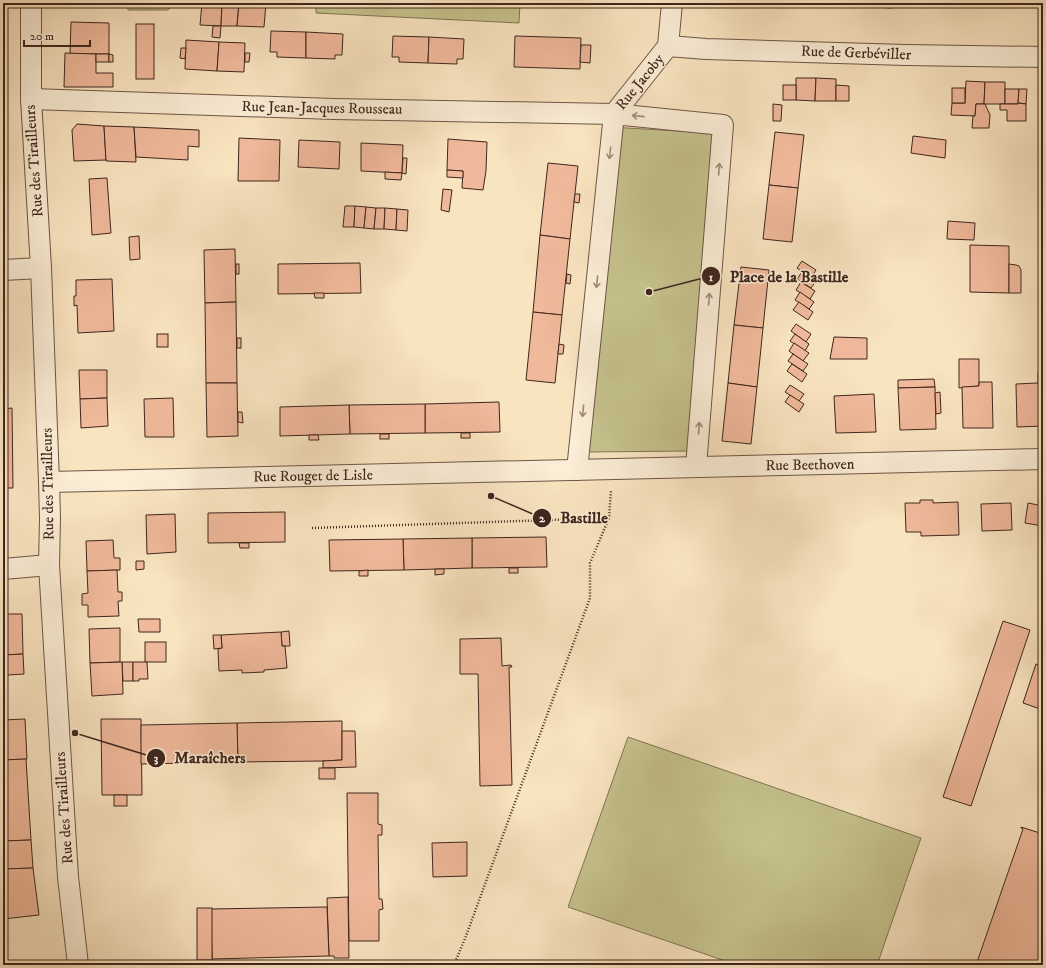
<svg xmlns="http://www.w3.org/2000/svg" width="1046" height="968" viewBox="0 0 1046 968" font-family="'IM FELL DW Pica',serif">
<rect width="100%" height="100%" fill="#f9e4c0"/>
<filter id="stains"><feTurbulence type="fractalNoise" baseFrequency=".005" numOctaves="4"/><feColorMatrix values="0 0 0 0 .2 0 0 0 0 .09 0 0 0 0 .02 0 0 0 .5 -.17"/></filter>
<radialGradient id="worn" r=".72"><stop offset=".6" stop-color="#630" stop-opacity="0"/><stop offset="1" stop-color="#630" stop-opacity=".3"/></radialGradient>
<g fill="#c5c28d" stroke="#827454">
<path d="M 128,3 L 175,3 L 168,10 L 128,10 Z"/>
<path d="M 316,3 L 520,3 L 519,23 L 316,13 Z"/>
<path d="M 610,127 L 713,133 L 690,451 L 586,452 Z"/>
<path d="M 628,737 L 921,838 L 877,965 L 737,965 L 568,907 Z"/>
</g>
<g fill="#f0b99b" stroke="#40261c">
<path d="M 202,3 L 222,3 L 221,26 L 200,25 Z"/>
<path d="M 222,3 L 239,3 L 237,26 L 221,26 Z"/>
<path d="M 239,3 L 266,3 L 264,27 L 237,26 Z"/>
<path d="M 851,3 L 872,3 L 872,7 L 851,6 Z"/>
<path d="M 872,3 L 892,3 L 892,8 L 872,7 Z"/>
<path d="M 71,22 L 109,23 L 109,54 L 70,54 Z"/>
<rect x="136" y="24" width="18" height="55"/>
<path d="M 213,26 L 221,26 L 220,38 L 212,37 Z"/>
<path d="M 271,31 L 306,32 L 306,58 L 277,57 L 277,52 L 270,52 Z"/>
<path d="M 306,32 L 343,34 L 342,55 L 335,55 L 335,59 L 306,58 Z"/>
<path d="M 393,36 L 429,37 L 428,63 L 399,62 L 399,57 L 392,57 Z"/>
<path d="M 515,36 L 581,38 L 580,69 L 514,67 Z"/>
<path d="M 429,37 L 464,39 L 463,59 L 457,59 L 457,64 L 428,63 Z"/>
<path d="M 186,40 L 219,42 L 217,71 L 185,69 Z"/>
<path d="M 219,42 L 245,43 L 244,72 L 217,71 Z"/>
<path d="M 581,45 L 591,45 L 590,63 L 580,62 Z"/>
<path d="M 181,48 L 186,48 L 185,59 L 180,58 Z"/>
<path d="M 65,53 L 96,54 L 96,73 L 113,73 L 113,87 L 64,87 Z"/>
<path d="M 245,53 L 250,53 L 249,62 L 245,62 Z"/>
<rect x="96" y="54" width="13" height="8"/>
<path d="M 109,54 L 113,55 L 113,62 L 109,62 Z"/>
<path d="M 796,78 L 816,78 L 815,101 L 796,100 Z"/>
<path d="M 816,78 L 836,79 L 836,101 L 815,101 Z"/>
<path d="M 966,81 L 985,82 L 984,104 L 976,104 L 975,116 L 951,115 L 952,103 L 965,103 Z"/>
<path d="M 985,82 L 1005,82 L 1005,104 L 984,104 Z"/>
<rect x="783" y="85" width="13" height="15"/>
<path d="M 836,85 L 849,86 L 849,101 L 836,101 Z"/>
<rect x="952" y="88" width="13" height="15"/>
<path d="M 1005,89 L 1019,89 L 1018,104 L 1005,104 Z"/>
<path d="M 1019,89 L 1027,89 L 1026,104 L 1018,103 Z"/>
<path d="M 1018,103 L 1026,104 L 1026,121 L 1007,121 L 1007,110 L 1000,110 L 1000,104 L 1018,104 Z"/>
<path d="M 773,104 L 782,105 L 781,121 L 773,121 Z"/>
<path d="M 976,104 L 985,104 L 990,115 L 989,128 L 972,128 L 973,116 L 975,116 Z"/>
<path d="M 77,124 L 104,126 L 106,160 L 74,161 L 72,130 Z"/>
<path d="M 104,126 L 134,127 L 136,162 L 106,161 Z"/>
<path d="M 134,127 L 199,130 L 199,147 L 188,146 L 188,160 L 136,157 Z"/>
<path d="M 775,132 L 804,135 L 798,188 L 769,185 Z"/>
<path d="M 913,136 L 946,140 L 945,158 L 911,153 Z"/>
<path d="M 239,138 L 280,140 L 279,181 L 238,181 Z"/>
<path d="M 448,139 L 487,142 L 486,171 L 483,190 L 462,188 L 463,171 L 447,170 Z"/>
<path d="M 299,140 L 340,142 L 339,169 L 298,167 Z"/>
<path d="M 361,143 L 403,145 L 402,173 L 361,171 Z"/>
<path d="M 403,158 L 407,158 L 406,174 L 402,173 Z"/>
<path d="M 548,163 L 578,166 L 570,239 L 540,235 Z"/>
<path d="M 447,170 L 463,171 L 463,178 L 447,177 Z"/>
<path d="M 385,172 L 402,173 L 401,180 L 385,179 Z"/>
<path d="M 107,178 L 111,233 L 92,235 L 89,179 Z"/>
<path d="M 769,185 L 798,188 L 792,242 L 763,239 Z"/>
<path d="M 443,189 L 452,190 L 449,212 L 441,210 Z"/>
<path d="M 575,194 L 580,194 L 579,203 L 574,202 Z"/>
<path d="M 345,206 L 355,206 L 354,227 L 343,227 Z"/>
<path d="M 355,206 L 366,207 L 364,228 L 354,227 Z"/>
<path d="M 366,207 L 376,208 L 374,229 L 364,228 Z"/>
<path d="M 376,208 L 385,208 L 384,229 L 374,229 Z"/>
<path d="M 385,208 L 397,209 L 396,230 L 384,229 Z"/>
<path d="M 397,209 L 408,210 L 407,231 L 396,230 Z"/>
<path d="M 948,221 L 975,223 L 974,240 L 947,239 Z"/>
<path d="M 540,235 L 570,239 L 562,315 L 533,312 Z"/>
<path d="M 139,236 L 140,259 L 130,260 L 129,237 Z"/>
<path d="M 970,245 L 1009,246 L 1009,293 L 970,292 Z"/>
<path d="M 235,249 L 236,302 L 205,303 L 204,250 Z"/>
<path d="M 802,261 L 816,270 L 811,278 L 797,268 Z"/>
<path d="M 360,263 L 361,293 L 278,294 L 278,264 Z"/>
<rect x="236" y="264" width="3" height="10"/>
<path d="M 1009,264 L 1016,265 L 1019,266 L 1021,270 L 1021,293 L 1009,293 Z"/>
<path d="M 741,267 L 769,270 L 763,328 L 734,325 Z"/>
<path d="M 802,272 L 816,281 L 811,288 L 797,279 Z"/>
<path d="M 567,274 L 571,275 L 570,284 L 566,283 Z"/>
<path d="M 112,279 L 114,331 L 78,333 L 77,305 L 74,306 L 74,296 L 76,296 L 76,280 Z"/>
<path d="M 801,282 L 815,291 L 810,299 L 796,290 Z"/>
<path d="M 800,292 L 814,302 L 809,309 L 795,300 Z"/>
<path d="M 314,293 L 324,293 L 324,298 L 315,298 Z"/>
<path d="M 236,302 L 237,383 L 206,383 L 205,303 Z"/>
<path d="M 799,302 L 813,312 L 808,320 L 793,310 Z"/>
<path d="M 533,312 L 562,315 L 555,383 L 526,380 Z"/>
<path d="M 796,324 L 811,334 L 806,342 L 791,331 Z"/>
<path d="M 734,325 L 763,328 L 757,387 L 728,383 Z"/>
<rect x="157" y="334" width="11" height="13"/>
<path d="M 795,334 L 809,344 L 805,351 L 790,341 Z"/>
<path d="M 834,337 L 867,338 L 867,359 L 830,359 Z"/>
<rect x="237" y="338" width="4" height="10"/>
<path d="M 794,343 L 809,353 L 803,361 L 789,351 Z"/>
<path d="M 559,344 L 564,345 L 563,354 L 558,354 Z"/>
<path d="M 793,354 L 808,364 L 803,371 L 788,361 Z"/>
<path d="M 959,359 L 979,359 L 979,386 L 959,388 Z"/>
<path d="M 792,364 L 807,374 L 802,382 L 787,371 Z"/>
<path d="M 79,370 L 107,370 L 107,398 L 80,399 Z"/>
<path d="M 1038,373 L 1043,373 L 1043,426 L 1017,427 L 1016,384 L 1038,383 Z"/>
<path d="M 934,379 L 935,387 L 898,388 L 898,380 Z"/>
<path d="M 979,382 L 992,382 L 993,428 L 963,428 L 962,387 L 979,386 Z"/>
<path d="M 206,383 L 237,383 L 238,436 L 207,437 Z"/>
<path d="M 728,383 L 757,387 L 751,444 L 722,441 Z"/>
<path d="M 790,385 L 804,394 L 799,401 L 785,392 Z"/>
<path d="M 935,387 L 936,429 L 900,430 L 898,388 Z"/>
<path d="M 940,392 L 941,413 L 936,414 L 935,393 Z"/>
<path d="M 874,394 L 876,432 L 836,433 L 834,396 Z"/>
<path d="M 790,395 L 804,404 L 799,412 L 785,402 Z"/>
<path d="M 107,398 L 108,426 L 81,428 L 80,399 Z"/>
<path d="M 173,398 L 174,437 L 145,437 L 144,399 Z"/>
<path d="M 499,402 L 500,432 L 425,433 L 425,404 Z"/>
<path d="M 425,404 L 425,433 L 350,434 L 349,405 Z"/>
<path d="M 349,405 L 350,434 L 280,436 L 280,407 Z"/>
<path d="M 12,408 L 13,488 L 3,488 L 3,409 Z"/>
<path d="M 238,412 L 242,412 L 243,423 L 238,422 Z"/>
<rect x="461" y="433" width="9" height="5"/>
<rect x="380" y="434" width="9" height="5"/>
<path d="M 309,435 L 318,435 L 319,440 L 309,440 Z"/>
<path d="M 920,500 L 933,500 L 933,503 L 958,502 L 959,535 L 921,536 L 921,532 L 906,532 L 905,503 L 920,503 Z"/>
<path d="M 1011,503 L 1012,530 L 982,531 L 981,504 Z"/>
<path d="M 1028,503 L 1043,506 L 1043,526 L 1025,523 Z"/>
<path d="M 285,512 L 285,542 L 208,543 L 208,513 Z"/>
<path d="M 175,514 L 176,552 L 147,554 L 146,515 Z"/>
<path d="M 546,537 L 547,567 L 472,568 L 472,538 Z"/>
<path d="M 472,538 L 472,568 L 404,570 L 403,539 Z"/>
<path d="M 403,539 L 404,570 L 330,571 L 329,540 Z"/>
<path d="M 113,540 L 114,558 L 120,558 L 120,570 L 87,571 L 86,541 Z"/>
<path d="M 239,543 L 249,543 L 249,548 L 240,548 Z"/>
<path d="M 136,561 L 144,561 L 144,569 L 136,570 Z"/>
<rect x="509" y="568" width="9" height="5"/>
<path d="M 435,569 L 444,569 L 444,574 L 435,575 Z"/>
<path d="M 117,570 L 118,592 L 122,592 L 122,601 L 118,601 L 119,616 L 88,617 L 88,605 L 82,605 L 82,594 L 88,593 L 87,571 Z"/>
<path d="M 368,570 L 368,576 L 359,576 L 359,571 Z"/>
<path d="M 3,614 L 22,614 L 23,654 L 3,655 Z"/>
<path d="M 138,619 L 160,619 L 160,632 L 139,632 Z"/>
<path d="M 1003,621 L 1030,630 L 971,806 L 943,797 Z"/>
<path d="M 120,628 L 120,662 L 90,663 L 89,629 Z"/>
<path d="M 289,631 L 290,646 L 282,646 L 281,632 Z"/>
<path d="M 281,632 L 282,646 L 285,646 L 287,668 L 264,670 L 264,672 L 242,673 L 242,670 L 219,671 L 218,649 L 222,648 L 221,635 Z"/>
<path d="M 213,635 L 221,635 L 222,648 L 214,649 Z"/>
<path d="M 501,638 L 502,666 L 511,665 L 512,667 L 509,667 L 512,785 L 480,786 L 478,674 L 460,674 L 460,639 Z"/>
<rect x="145" y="642" width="21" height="20"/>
<path d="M 23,654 L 24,674 L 8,675 L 3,671 L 3,655 Z"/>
<path d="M 122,662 L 133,662 L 133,681 L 123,681 Z"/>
<path d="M 122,662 L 123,694 L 92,696 L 90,663 Z"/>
<path d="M 133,662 L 147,662 L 148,679 L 139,679 L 139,681 L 133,681 Z"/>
<path d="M 1036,664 L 1043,666 L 1043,710 L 1023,703 Z"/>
<path d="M 25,719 L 27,759 L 3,760 L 3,720 Z"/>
<path d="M 101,719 L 141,719 L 142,795 L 102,795 Z"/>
<path d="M 342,721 L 342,760 L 323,761 L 238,762 L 237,723 Z"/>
<path d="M 237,723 L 238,762 L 141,764 L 141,725 Z"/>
<path d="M 342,731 L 355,731 L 356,767 L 323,768 L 323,761 L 342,760 Z"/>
<path d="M 26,759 L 31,840 L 3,841 L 3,760 Z"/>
<rect x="319" y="768" width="16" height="11"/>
<path d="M 347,793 L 378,793 L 378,824 L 382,825 L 382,835 L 378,835 L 379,899 L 382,899 L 383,909 L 379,910 L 379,941 L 349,941 Z"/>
<rect x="114" y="795" width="13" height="11"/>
<path d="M 1021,827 L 1043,834 L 1043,965 L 976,965 L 1023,829 L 1021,828 Z"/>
<path d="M 31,840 L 33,868 L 4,869 L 3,841 Z"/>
<path d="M 467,842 L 467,876 L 433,877 L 432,843 Z"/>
<path d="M 33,868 L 39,915 L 3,919 L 3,869 Z"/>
<path d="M 348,897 L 349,958 L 334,958 L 334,956 L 329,956 L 327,898 Z"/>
<path d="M 327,907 L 329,956 L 212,959 L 211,909 Z"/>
<rect x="197" y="908" width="15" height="52"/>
</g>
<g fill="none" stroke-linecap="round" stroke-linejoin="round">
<defs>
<g id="street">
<path d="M 31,3 L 31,99 L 41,268 L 49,482 L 50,518 L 49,565 L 68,877 L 78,965"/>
<path d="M 668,46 L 706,49 L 906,55 L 1043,57"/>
<path d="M 31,99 L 334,109 L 614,114 L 723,125 L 696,467"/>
<path d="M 614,114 L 668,46 L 672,3"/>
<path d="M 3,270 L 41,268"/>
<path d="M 577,470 L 614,114"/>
<path d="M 49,482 L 1043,459"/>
<path d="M 3,569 L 49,565"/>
</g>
</defs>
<use href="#street" stroke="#6e5645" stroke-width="22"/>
<g stroke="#40261c" stroke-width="2.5" stroke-dasharray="1 2" stroke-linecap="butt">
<path d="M 312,528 L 609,518"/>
<path d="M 454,965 L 466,936 L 590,598 L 590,563 L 609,518 L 611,490"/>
</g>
<use href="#street" stroke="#fbedd6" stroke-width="20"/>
</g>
<defs><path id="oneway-shaft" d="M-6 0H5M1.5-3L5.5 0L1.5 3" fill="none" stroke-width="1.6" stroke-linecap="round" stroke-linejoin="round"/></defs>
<g stroke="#9e8a79">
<use href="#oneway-shaft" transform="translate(638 116) rotate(-174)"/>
<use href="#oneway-shaft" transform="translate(610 153) rotate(96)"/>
<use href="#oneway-shaft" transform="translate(719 169) rotate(-86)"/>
<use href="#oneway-shaft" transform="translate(597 282) rotate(96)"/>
<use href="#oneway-shaft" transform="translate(709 299) rotate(-86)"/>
<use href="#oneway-shaft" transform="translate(583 411) rotate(96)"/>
<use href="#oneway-shaft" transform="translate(699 428) rotate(-86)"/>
</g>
<g text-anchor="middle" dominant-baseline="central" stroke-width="3" stroke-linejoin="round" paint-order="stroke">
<g font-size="15" fill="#40261c" stroke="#fbedd6">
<text transform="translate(856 53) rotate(2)">Rue de Gerbéviller</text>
<text transform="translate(640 82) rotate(-51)">Rue Jacoby</text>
<text transform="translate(322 108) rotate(1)">Rue Jean-Jacques Rousseau</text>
<text transform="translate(34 161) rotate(-94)">Rue des Tirailleurs</text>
<text transform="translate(810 465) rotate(-1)">Rue Beethoven</text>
<text transform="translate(313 476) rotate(-1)">Rue Rouget de Lisle</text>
<text transform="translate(48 484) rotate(-91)">Rue des Tirailleurs</text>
<text transform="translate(64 808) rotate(-94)">Rue des Tirailleurs</text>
</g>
</g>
<path fill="none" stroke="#40261c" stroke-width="1.5" d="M649 292L711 276M491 496L542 518M75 733L156 758"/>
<g fill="#40261c" stroke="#fbedd6" stroke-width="1.5">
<circle cx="649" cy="292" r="4"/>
<circle cx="491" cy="496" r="4"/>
<circle cx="75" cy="733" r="4"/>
<circle cx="711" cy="276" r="10"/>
<circle cx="542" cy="518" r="10"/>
<circle cx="156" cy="758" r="10"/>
</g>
<g font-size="12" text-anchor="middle" font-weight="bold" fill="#fff">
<text x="711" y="281">1</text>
<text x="542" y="522">2</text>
<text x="156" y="762">3</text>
</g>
<g font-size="16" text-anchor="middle" font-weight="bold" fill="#40261c" stroke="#fbedd6" stroke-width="3" stroke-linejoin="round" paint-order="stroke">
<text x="789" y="282">Place de la Bastille</text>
<text x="584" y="523">Bastille</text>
<text x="210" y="763">Maraîchers</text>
</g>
<rect width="1046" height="968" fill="none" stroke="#f9e4c0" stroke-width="16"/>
<rect x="4" y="4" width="1038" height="960" fill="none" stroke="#40261c" stroke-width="2"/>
<rect x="8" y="8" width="1030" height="952" fill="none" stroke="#40261c"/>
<path d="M24 40v6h66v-6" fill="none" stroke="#40261c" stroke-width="2"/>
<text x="30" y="40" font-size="12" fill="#40261c" stroke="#fbedd6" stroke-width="3" paint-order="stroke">20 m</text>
<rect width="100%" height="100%" filter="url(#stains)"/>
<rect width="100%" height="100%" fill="url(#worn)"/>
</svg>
